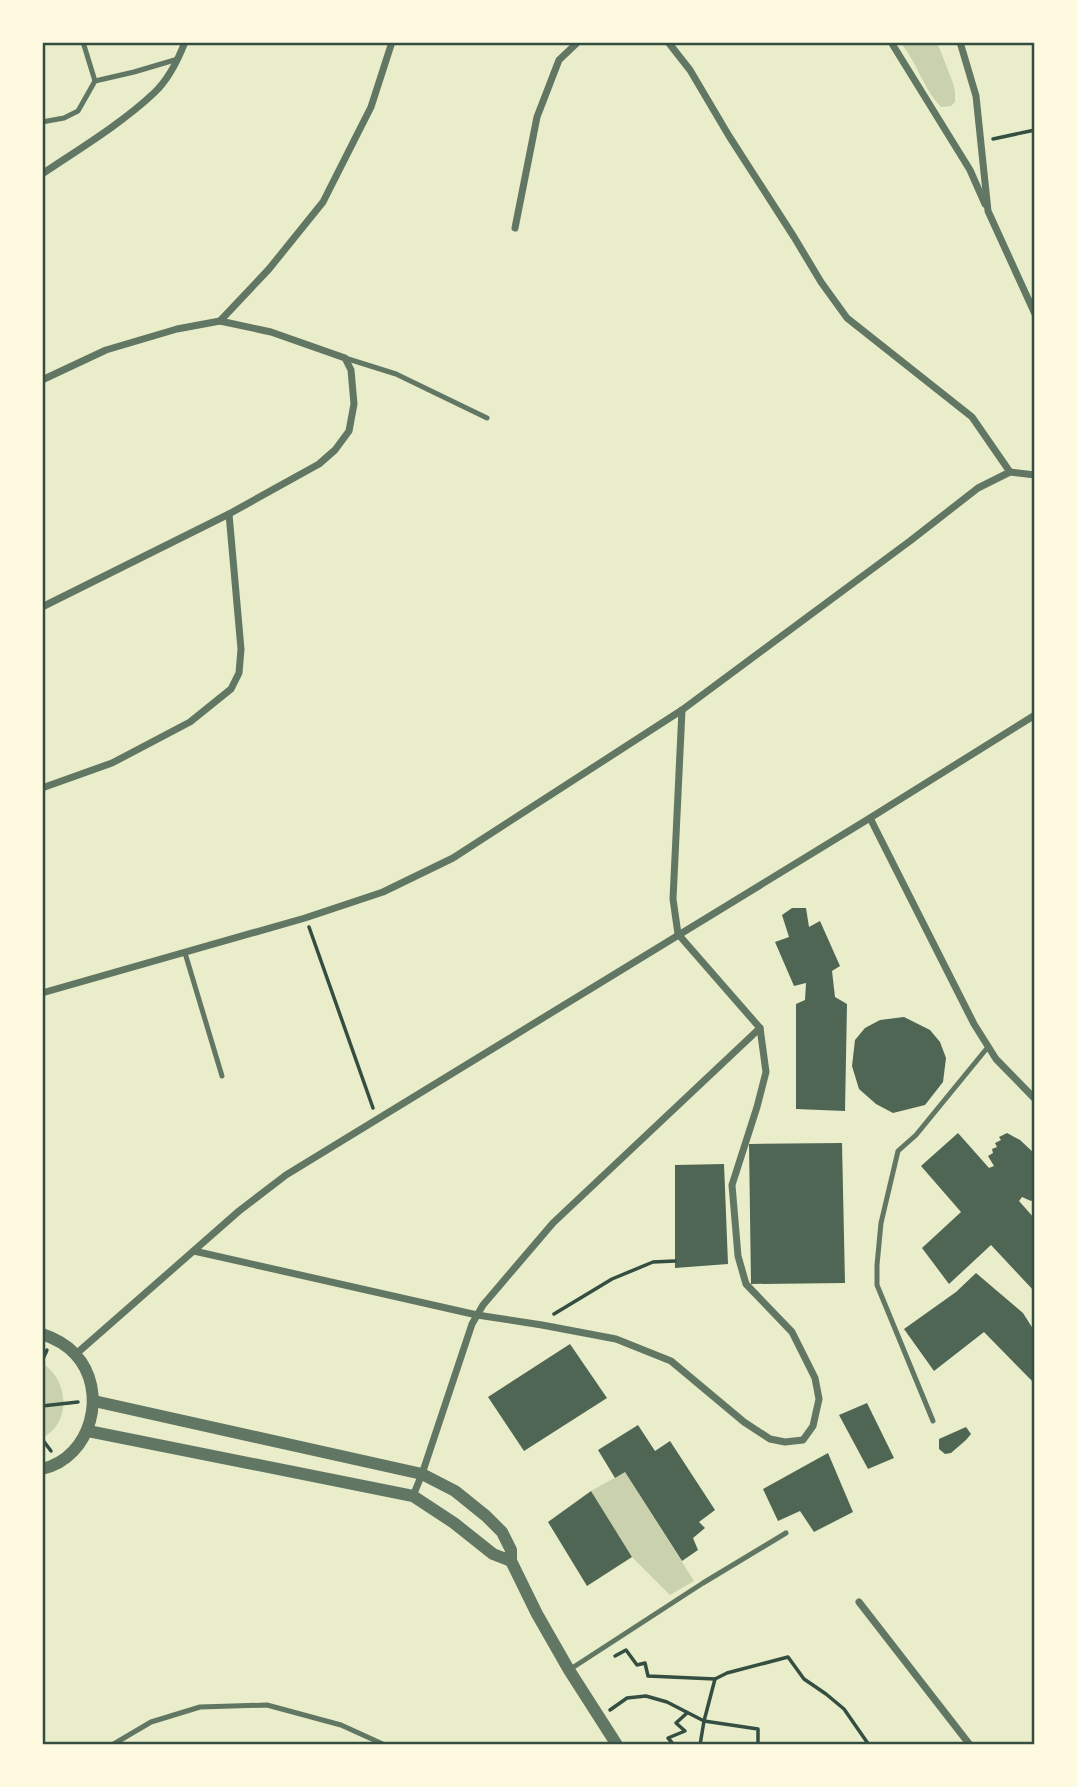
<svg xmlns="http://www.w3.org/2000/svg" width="1077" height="1787" viewBox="0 0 1077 1787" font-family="'Roboto Condensed',sans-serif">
<rect width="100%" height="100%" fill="#e9edc9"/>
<g fill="#cad2ad">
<path d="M 900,42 L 937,42 L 953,83 L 955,91 L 955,102 L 951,106 L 941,107 C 923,88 917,62 900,42 Z"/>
<path d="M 42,1363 C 69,1380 72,1423 42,1438 Z"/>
<path d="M 625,1472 L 694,1581 L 670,1595 L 632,1557 L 591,1491 Z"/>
</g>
<g fill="#4f6655">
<path d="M 792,908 L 806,908 L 809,927 L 820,921 L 840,966 L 832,971 L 835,997 L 847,1004 L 845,1111 L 796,1109 L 796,1004 L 805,1000 L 806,983 L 794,986 L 775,942 L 789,937 L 782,915 Z"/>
<path d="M 904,1017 L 930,1030 L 940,1042 L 946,1058 L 943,1082 L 925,1105 L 893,1113 L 876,1104 L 859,1089 L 852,1066 L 855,1040 L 865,1028 L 880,1020 Z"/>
<path d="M 958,1133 L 989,1168 L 994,1166 L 988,1156 L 993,1153 L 992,1149 L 997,1147 L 995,1143 L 1001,1140 L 999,1137 L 1007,1133 L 1020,1140 L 1035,1154 L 1035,1198 L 1031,1201 L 1022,1197 L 1019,1201 L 1035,1219 L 1035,1292 L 991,1245 L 949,1284 L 922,1248 L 961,1212 L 921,1166 Z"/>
<path d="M 842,1143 L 845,1283 L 751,1284 L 749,1144 Z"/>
<path d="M 724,1164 L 728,1264 L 675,1268 L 675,1165 Z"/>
<path d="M 976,1273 L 1023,1313 L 1035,1332 L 1035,1384 L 984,1332 L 934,1371 L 904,1329 L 956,1292 Z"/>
<path d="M 570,1344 L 607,1398 L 524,1451 L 488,1397 Z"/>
<path d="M 867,1403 L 894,1458 L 868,1469 L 839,1415 Z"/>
<path d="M 638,1425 L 655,1451 L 670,1441 L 715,1510 L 699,1522 L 705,1528 L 693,1538 L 698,1550 L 682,1561 L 625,1472 L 615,1478 L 598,1450 Z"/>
<path d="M 966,1427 L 971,1434 L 966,1440 L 951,1453 L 945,1454 L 939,1449 L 939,1439 Z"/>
<path d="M 828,1453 L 853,1512 L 814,1532 L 800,1511 L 778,1521 L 763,1489 Z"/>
<path d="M 591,1491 L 632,1557 L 587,1586 L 548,1522 Z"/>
</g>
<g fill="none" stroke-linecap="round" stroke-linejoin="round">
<g stroke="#344e41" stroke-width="3.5">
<path d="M 993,139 L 1035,130"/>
<path d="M 309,927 L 373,1108"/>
<path d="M 554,1314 L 612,1279 L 653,1262 L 675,1261"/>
<path d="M 42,1361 L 47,1350"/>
<path d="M 42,1406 L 78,1402"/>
<path d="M 42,1439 L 51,1451"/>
<path d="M 615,1656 L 626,1650 L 637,1665 L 645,1663 L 648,1676 L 715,1679"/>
<path d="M 610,1710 L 627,1698 L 646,1696 L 667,1702 L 704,1721 L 758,1729 L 758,1743 L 761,1745"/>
<path d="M 674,1745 L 668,1738 L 685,1731 L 676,1723 L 687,1713"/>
<path d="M 700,1745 L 704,1721 L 715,1679 L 727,1673 L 788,1657 L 804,1679 L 826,1694 L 844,1709 L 869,1745"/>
</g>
<g stroke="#617663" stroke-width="5">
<path d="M 83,42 L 95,81"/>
<path d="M 42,122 L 64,118 L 78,111 L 95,81 L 134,72 L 178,59"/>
<path d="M 345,358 L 396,374 L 487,418"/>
<path d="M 185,953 L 222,1076"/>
<path d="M 933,1421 L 877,1285 L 877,1265 L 881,1223 L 898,1151 L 916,1135 L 988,1047"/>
<path d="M 569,1670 L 703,1583 L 786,1533"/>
<path d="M 112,1745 L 151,1722 L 200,1707 L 267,1705 L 341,1725 L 385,1745"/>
</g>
<g stroke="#617663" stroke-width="7">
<path d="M 668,42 L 690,70 L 729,136 L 794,237 L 821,282 L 847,318 L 972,417 L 1010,472"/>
<path d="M 891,42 L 970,170 L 985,204"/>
<path d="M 960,42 L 976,96 L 988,211 L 1035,314"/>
<path d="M 42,174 C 79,149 121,124 154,93 C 168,80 178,60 185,42"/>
<path d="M 515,228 L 537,117 L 559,60 L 578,42"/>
<path d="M 220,321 L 269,269 L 323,202 L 371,107 L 392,42"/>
<path d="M 42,380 L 106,350 L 177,329 L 220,321 L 271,332 L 345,358 L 351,370 L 354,404 L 349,431 L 335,450 L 319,464 L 229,514 L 42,607"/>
<path d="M 42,788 L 112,763 L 190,722 L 231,689 L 239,673 L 241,649 L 229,514"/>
<path d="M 870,818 L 974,1024 L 996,1059 L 1035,1099"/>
<path d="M 42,993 L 305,918 L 383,892 L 453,858 L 682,710 L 910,541 L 978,488 L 1010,472 L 1035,475"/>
<path d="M 194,1251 L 477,1315 L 542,1325 L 616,1339 L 671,1361 L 744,1422 L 770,1439 L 785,1442 L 803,1440 L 813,1426 L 819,1399 L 815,1378 L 792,1332 L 746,1284 L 738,1256 L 732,1185 L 757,1107 L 766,1072 L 760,1028"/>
<path d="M 76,1354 L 239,1211 L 286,1175 L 870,818 L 1035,715"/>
<path d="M 413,1496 L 422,1474 L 472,1324 L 483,1305 L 553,1223 L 760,1028 L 678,934 L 673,899 L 682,710"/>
<path d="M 859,1602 L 970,1745"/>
</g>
<g stroke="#617663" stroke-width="12">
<path d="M 42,1334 C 54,1338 66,1344 75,1354 C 109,1390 92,1458 42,1469"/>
<path d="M 94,1401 L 422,1474 L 455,1491 L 486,1516 L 502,1532 L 511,1550 L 511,1561 L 537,1614 L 569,1670 L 617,1745"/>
<path d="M 88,1431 L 413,1496 L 454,1523 L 493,1554 L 511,1561"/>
</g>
</g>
<rect width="1077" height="1787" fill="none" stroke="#fefae0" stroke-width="88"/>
<rect x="44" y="44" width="989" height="1699" fill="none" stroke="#344e41" stroke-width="2.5"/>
</svg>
